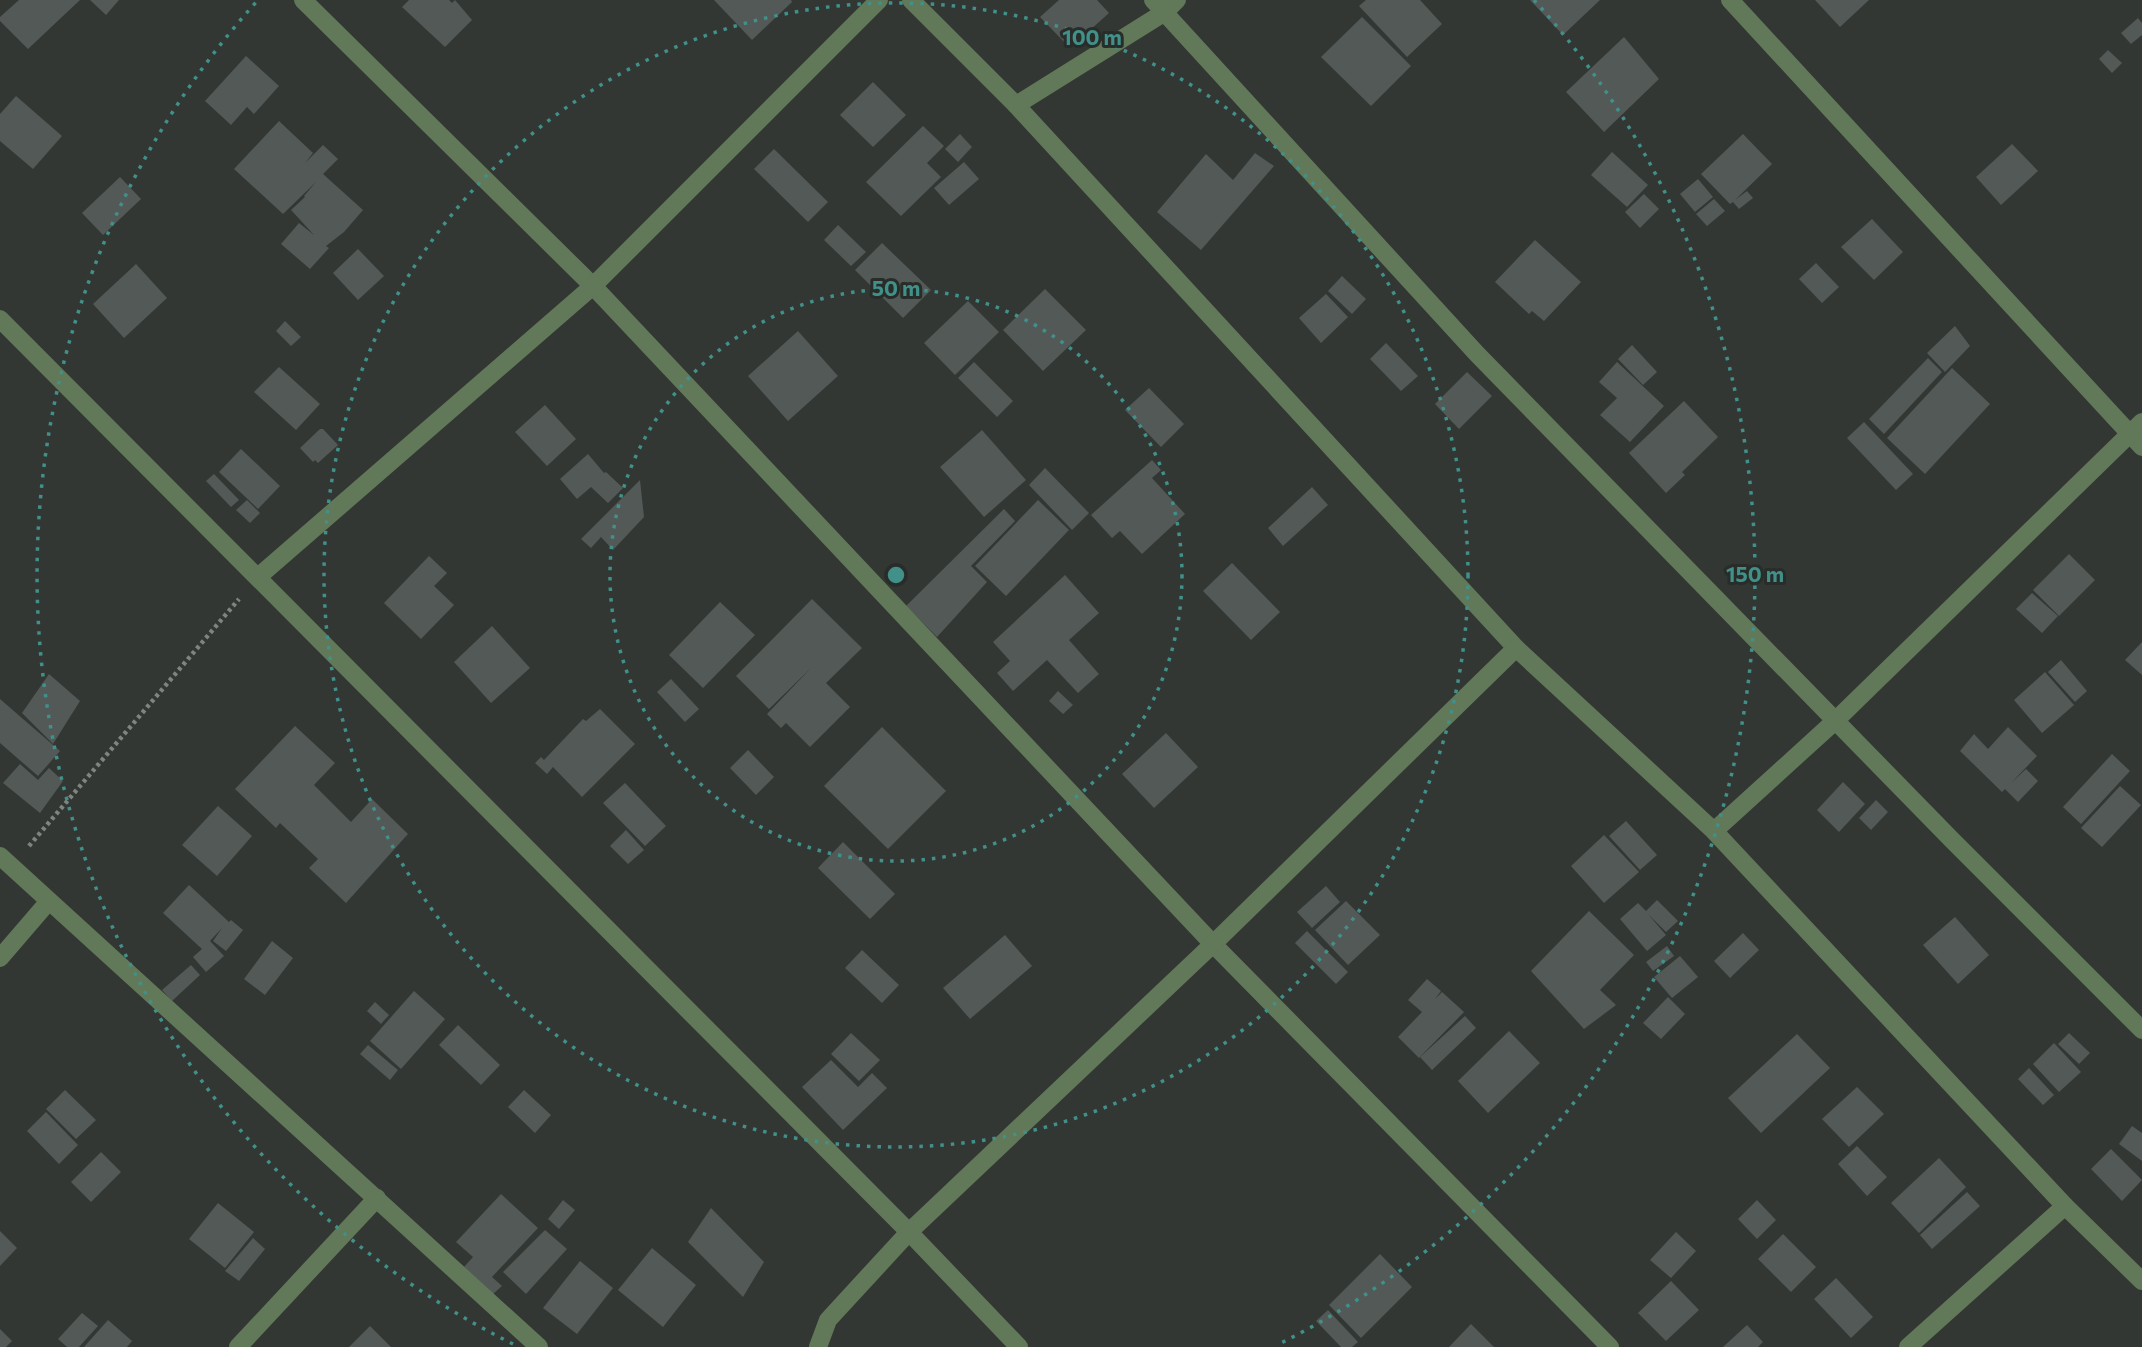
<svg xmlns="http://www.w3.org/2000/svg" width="2142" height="1347" viewBox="0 0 2142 1347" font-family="Commissioner,sans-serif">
<rect width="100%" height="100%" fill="#323733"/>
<g fill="#525957">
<path d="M 19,0 L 80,0 L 28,49 L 0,21 L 0,17 Z"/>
<path d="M 90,0 L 119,0 L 106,15 Z"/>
<path d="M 409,0 L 449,0 L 452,3 L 455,0 L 472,20 L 445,47 L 402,7 Z"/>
<path d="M 714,0 L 791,0 L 792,2 L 752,40 Z"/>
<path d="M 1059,0 L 1097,0 L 1109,13 L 1070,48 L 1040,17 Z"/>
<path d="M 1366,0 L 1420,0 L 1442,24 L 1407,57 L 1359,6 Z"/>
<path d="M 1530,0 L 1600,0 L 1563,35 Z"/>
<path d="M 1815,0 L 1869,0 L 1840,27 Z"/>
<path d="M 1362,17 L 1411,66 L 1371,106 L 1321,57 Z"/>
<path d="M 2138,18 L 2142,23 L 2142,35 L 2131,44 L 2121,33 Z"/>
<path d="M 1624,37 L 1659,79 L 1604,132 L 1566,92 Z"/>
<path d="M 2108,50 L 2122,63 L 2112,73 L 2099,59 Z"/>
<path d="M 246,56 L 279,86 L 254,114 L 247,107 L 231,125 L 205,101 Z"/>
<path d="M 873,82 L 906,115 L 873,147 L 840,115 Z"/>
<path d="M 16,96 L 62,136 L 33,169 L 0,141 L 0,114 Z"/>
<path d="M 279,121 L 313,153 L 305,163 L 323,145 L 338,159 L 323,174 L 363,210 L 344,232 L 326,246 L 329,248 L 310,269 L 281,244 L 299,223 L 314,235 L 291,210 L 305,197 L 304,196 L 316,182 L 283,214 L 234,169 Z"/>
<path d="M 923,126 L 944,146 L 927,163 L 941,177 L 901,216 L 866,182 Z"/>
<path d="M 960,134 L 972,147 L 958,162 L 945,149 Z"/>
<path d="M 1743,134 L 1772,164 L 1735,200 L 1747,191 L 1753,198 L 1739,209 L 1733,202 L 1730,204 L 1701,174 Z"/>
<path d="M 2012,144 L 2038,171 L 2001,205 L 1976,177 Z"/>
<path d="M 774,149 L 828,202 L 808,222 L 754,169 Z"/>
<path d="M 1612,152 L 1648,185 L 1627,207 L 1591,175 Z"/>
<path d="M 1255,153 L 1274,166 L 1201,250 L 1157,212 L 1206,154 L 1233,180 Z"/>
<path d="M 964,162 L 979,179 L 949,205 L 934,188 Z"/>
<path d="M 120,177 L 141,199 L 103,235 L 82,213 Z"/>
<path d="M 1698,179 L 1713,197 L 1695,212 L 1680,194 Z"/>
<path d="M 1644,194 L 1659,209 L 1640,228 L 1625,212 Z"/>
<path d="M 1714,199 L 1725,211 L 1707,226 L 1696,214 Z"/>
<path d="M 1872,219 L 1903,252 L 1874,280 L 1841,247 Z"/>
<path d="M 838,225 L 866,252 L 851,266 L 824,240 Z"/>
<path d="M 1535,240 L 1581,282 L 1544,321 L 1532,311 L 1529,314 L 1495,282 Z"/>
<path d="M 882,243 L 931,290 L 903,318 L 855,270 Z"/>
<path d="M 358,249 L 384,276 L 358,300 L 333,273 Z"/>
<path d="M 1816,263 L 1839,287 L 1822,303 L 1799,279 Z"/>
<path d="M 136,264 L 167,298 L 124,338 L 93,304 Z"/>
<path d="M 1342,276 L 1366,299 L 1352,314 L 1328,291 Z"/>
<path d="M 1045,289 L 1086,330 L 1043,371 L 1003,330 Z"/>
<path d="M 1326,294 L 1348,317 L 1321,343 L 1299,318 Z"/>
<path d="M 968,301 L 999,332 L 955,375 L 924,343 Z"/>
<path d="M 285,321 L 301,337 L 291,346 L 276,331 Z"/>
<path d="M 1955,326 L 1970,346 L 1945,372 L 1927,353 Z"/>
<path d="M 798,331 L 838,376 L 788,421 L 748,376 Z"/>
<path d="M 1386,343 L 1418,376 L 1401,391 L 1370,359 Z"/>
<path d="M 1632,345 L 1657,372 L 1643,385 L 1618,359 Z"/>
<path d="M 1928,358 L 1942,372 L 1884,434 L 1869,419 Z"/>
<path d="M 974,362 L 1013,401 L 997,417 L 958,378 Z"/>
<path d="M 1617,362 L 1664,406 L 1630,442 L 1600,415 L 1617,398 L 1599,382 Z"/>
<path d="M 279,367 L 320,404 L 296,430 L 254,392 Z"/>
<path d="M 1952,368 L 1990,404 L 1925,474 L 1887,438 Z"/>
<path d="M 1467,372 L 1492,396 L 1459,429 L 1435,404 Z"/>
<path d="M 1149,388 L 1184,424 L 1161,447 L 1125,410 Z"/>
<path d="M 1684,401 L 1718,437 L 1682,472 L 1685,475 L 1666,493 L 1629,453 Z"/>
<path d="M 545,405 L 576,439 L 547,466 L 515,432 Z"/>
<path d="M 1864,422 L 1913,474 L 1896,490 L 1847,438 Z"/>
<path d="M 320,429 L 323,429 L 338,445 L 318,463 L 315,460 L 313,462 L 300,448 Z"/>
<path d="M 982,430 L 1026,480 L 984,517 L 940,467 Z"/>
<path d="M 241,449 L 280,486 L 258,509 L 219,472 Z"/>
<path d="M 588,454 L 604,473 L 606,472 L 623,488 L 608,503 L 591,487 L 577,499 L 560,479 Z"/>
<path d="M 1152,460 L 1161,470 L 1152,478 L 1185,514 L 1142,554 L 1120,531 L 1112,538 L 1091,515 Z"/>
<path d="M 1045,468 L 1089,513 L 1072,530 L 1029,485 Z"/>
<path d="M 214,474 L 239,500 L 231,507 L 206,481 Z"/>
<path d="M 640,480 L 644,517 L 613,550 L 601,537 L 591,548 L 581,539 Z"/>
<path d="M 1312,487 L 1328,505 L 1283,546 L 1268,528 Z"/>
<path d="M 247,500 L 260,513 L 250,523 L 236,510 Z"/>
<path d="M 1038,500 L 1069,530 L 1006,596 L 975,566 Z"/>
<path d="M 1004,509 L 1015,521 L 971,566 L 987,582 L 937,637 L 906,606 Z"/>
<path d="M 2069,554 L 2095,580 L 2059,616 L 2033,590 Z"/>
<path d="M 429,556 L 447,573 L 434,586 L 454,605 L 421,639 L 384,603 Z"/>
<path d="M 1232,563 L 1280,612 L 1251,640 L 1203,591 Z"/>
<path d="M 1065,575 L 1099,613 L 1069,640 L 1099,674 L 1078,693 L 1047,660 L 1013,691 L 997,673 L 1010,661 L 993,642 Z"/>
<path d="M 2032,593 L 2058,616 L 2042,633 L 2016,609 Z"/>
<path d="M 812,599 L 862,648 L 826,683 L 850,707 L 810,747 L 786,723 L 781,728 L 767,714 L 811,668 L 769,709 L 736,676 Z"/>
<path d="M 720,602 L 755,635 L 703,688 L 669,655 Z"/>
<path d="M 492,626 L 530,668 L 491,703 L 454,662 Z"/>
<path d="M 2142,642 L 2142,675 L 2125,660 Z"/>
<path d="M 2061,660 L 2087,691 L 2075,702 L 2048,672 Z"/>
<path d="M 2045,672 L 2074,705 L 2042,733 L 2014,700 Z"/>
<path d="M 49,674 L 80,701 L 53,744 L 22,713 Z"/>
<path d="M 671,679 L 699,709 L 685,722 L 657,692 Z"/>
<path d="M 1058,691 L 1073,705 L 1063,714 L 1049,701 Z"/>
<path d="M 0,699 L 60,751 L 38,776 L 0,743 Z"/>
<path d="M 600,709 L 635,744 L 582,797 L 553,767 L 547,774 L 535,763 L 541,757 L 544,760 L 583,719 L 586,721 Z"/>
<path d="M 295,726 L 335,763 L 314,785 L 351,822 L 372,799 L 408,834 L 346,903 L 309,868 L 318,859 L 280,823 L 276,828 L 235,789 Z"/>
<path d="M 882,727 L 946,791 L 888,849 L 824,786 Z"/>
<path d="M 2008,727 L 2037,756 L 2011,783 L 2026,769 L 2038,781 L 2018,802 L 2005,789 L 2002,792 L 1960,751 L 1974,734 L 1988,749 Z"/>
<path d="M 1166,733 L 1198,767 L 1154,808 L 1122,774 Z"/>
<path d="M 748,750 L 774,777 L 756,795 L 730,768 Z"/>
<path d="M 2112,754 L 2130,771 L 2081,824 L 2063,807 Z"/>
<path d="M 20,764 L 38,780 L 49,768 L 63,781 L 40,813 L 3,783 Z"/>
<path d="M 1843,782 L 1865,804 L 1839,832 L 1817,810 Z"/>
<path d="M 625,783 L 666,826 L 645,846 L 603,803 Z"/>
<path d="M 2120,786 L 2141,805 L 2102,847 L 2081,828 Z"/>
<path d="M 1876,800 L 1888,812 L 1871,830 L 1859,818 Z"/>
<path d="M 218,806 L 252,836 L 217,876 L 182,845 Z"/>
<path d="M 1626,821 L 1657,855 L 1640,870 L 1609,836 Z"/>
<path d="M 626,830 L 644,850 L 628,864 L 610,846 Z"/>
<path d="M 1604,835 L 1639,872 L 1604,903 L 1571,866 Z"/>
<path d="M 843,842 L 895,894 L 870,919 L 818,868 Z"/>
<path d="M 189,885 L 229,922 L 231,920 L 243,930 L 226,951 L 213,941 L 222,928 L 210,941 L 224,956 L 206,972 L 193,957 L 202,949 L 163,913 Z"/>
<path d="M 1326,886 L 1340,902 L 1312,928 L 1297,912 Z"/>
<path d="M 1657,900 L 1678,921 L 1666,932 L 1648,914 L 1666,935 L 1647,951 L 1620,919 L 1638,903 L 1646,911 Z"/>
<path d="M 1346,901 L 1380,935 L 1348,965 L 1315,930 Z"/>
<path d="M 1589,911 L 1634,955 L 1600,990 L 1616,1005 L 1584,1029 L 1531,971 Z"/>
<path d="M 1955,917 L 1989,955 L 1958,984 L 1923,945 Z"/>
<path d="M 1307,931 L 1348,972 L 1336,984 L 1295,943 Z"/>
<path d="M 1743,933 L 1759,950 L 1730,978 L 1714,961 Z"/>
<path d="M 1005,935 L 1032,966 L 970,1019 L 943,988 Z"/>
<path d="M 272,941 L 293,958 L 265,995 L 244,979 Z"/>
<path d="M 1667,946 L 1674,956 L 1653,971 L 1646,962 Z"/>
<path d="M 862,950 L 899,985 L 882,1003 L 845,968 Z"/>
<path d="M 1680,956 L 1698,977 L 1672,998 L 1654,977 Z"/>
<path d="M 191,965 L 200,975 L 172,1001 L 162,990 Z"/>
<path d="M 1427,979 L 1441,991 L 1435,999 L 1442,992 L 1464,1012 L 1419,1058 L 1398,1037 L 1422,1012 L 1408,1000 Z"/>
<path d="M 414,991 L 445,1019 L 401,1069 L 370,1041 Z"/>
<path d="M 1668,997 L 1685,1014 L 1661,1039 L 1643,1023 Z"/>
<path d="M 375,1002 L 389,1015 L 381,1024 L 367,1011 Z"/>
<path d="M 1465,1016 L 1476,1028 L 1432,1070 L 1420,1057 Z"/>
<path d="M 458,1025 L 500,1065 L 481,1085 L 439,1045 Z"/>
<path d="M 1509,1031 L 1540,1063 L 1488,1113 L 1458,1081 Z"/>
<path d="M 851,1033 L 880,1060 L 859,1081 L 831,1054 Z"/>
<path d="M 2069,1033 L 2090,1053 L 2079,1064 L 2058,1044 Z"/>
<path d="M 1797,1034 L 1830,1068 L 1761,1133 L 1728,1098 Z"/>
<path d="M 2054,1043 L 2081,1072 L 2059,1092 L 2033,1064 Z"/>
<path d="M 368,1045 L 398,1070 L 390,1080 L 360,1054 Z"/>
<path d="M 831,1060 L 858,1087 L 872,1073 L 887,1088 L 843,1130 L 802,1087 Z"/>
<path d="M 2029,1068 L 2054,1095 L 2043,1105 L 2018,1079 Z"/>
<path d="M 1857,1087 L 1884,1114 L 1849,1147 L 1822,1119 Z"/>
<path d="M 65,1090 L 96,1120 L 76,1139 L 46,1109 Z"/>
<path d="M 524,1090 L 551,1115 L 535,1133 L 508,1107 Z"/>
<path d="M 46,1112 L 78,1145 L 59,1164 L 27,1131 Z"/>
<path d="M 2132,1126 L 2142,1133 L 2142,1161 L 2119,1144 Z"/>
<path d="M 1857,1146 L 1887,1177 L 1867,1196 L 1838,1164 Z"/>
<path d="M 2111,1149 L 2142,1180 L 2122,1201 L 2091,1169 Z"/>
<path d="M 101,1152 L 121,1172 L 91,1202 L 71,1182 Z"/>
<path d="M 1939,1158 L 1966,1187 L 1919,1233 L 1891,1203 Z"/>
<path d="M 1967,1192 L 1980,1206 L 1932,1249 L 1920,1235 Z"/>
<path d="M 501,1194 L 538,1228 L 492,1277 L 502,1286 L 493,1294 L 464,1267 L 473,1257 L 456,1242 Z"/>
<path d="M 563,1200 L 575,1210 L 559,1229 L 548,1219 Z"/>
<path d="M 1757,1200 L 1776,1220 L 1757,1239 L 1738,1219 Z"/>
<path d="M 218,1203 L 254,1232 L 225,1268 L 189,1239 Z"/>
<path d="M 711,1208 L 764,1262 L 743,1297 L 688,1242 Z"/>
<path d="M 545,1230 L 567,1249 L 526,1294 L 503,1272 Z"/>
<path d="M 0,1231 L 17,1248 L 0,1266 Z"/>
<path d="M 1676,1232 L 1696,1251 L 1671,1278 L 1650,1260 Z"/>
<path d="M 1783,1234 L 1816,1267 L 1791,1292 L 1758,1259 Z"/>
<path d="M 253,1238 L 265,1249 L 239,1281 L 225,1271 Z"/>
<path d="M 652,1248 L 696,1285 L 663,1327 L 618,1290 Z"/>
<path d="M 1380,1254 L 1412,1287 L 1361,1338 L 1329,1305 Z"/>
<path d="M 580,1261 L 613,1288 L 577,1334 L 543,1308 Z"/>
<path d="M 1836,1278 L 1873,1317 L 1851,1338 L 1814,1299 Z"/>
<path d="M 1671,1281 L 1699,1310 L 1666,1341 L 1638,1313 Z"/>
<path d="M 1328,1310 L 1358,1342 L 1352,1347 L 1341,1347 L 1316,1321 Z"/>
<path d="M 82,1313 L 98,1326 L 79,1347 L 67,1347 L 58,1339 Z"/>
<path d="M 108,1320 L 132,1341 L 127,1347 L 84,1347 Z"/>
<path d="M 1471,1324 L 1494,1347 L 1449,1347 Z"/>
<path d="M 1747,1325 L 1763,1342 L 1758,1347 L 1723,1347 Z"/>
<path d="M 370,1326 L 391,1347 L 349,1347 Z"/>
<path d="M 0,1329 L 12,1341 L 6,1347 L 0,1347 Z"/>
</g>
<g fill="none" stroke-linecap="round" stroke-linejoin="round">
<path stroke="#7f8480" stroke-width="4.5" stroke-dasharray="3.5 3.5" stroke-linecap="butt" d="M 29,846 L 239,599"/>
<g stroke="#617859" stroke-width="18">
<path d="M 303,0 L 593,286 L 1213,944 L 1610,1347"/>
<path d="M 911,0 L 1016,105 L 1516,648 L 1714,831 L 2065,1206 L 2142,1281"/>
<path d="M 1153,0 L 1477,354 L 1952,840 L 2142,1030"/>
<path d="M 1730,0 L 2142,447"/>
<path d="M 1016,105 L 1165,12 L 1177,0"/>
<path d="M 0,319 L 909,1232 L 1019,1347"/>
<path d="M 258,577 L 593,286 L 879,0"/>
<path d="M 1714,831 L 1835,721 L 2142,422"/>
<path d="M 0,856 L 539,1347"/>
<path d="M 0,958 L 49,901"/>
<path d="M 238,1347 L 377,1198"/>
<path d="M 818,1347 L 828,1320 L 909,1232 L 1213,944 L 1516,648"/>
<path d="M 1908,1347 L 2065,1206"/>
</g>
</g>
<g fill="none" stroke="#419089" stroke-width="3.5" stroke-dasharray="3.5 7">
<circle cx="896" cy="575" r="286"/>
<circle cx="896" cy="575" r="572"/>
<path d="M513 1344A859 859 0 0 1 258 0M1534 0A859 859 0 0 1 1279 1344"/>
</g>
<circle cx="896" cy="575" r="10" fill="#419089" stroke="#282d29" stroke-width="3.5"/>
<g font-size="21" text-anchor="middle" font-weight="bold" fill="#419089" stroke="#282d29" stroke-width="6" stroke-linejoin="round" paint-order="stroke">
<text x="1092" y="45">100 m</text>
<text x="896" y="296">50 m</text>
<text x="1755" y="582">150 m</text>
</g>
</svg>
